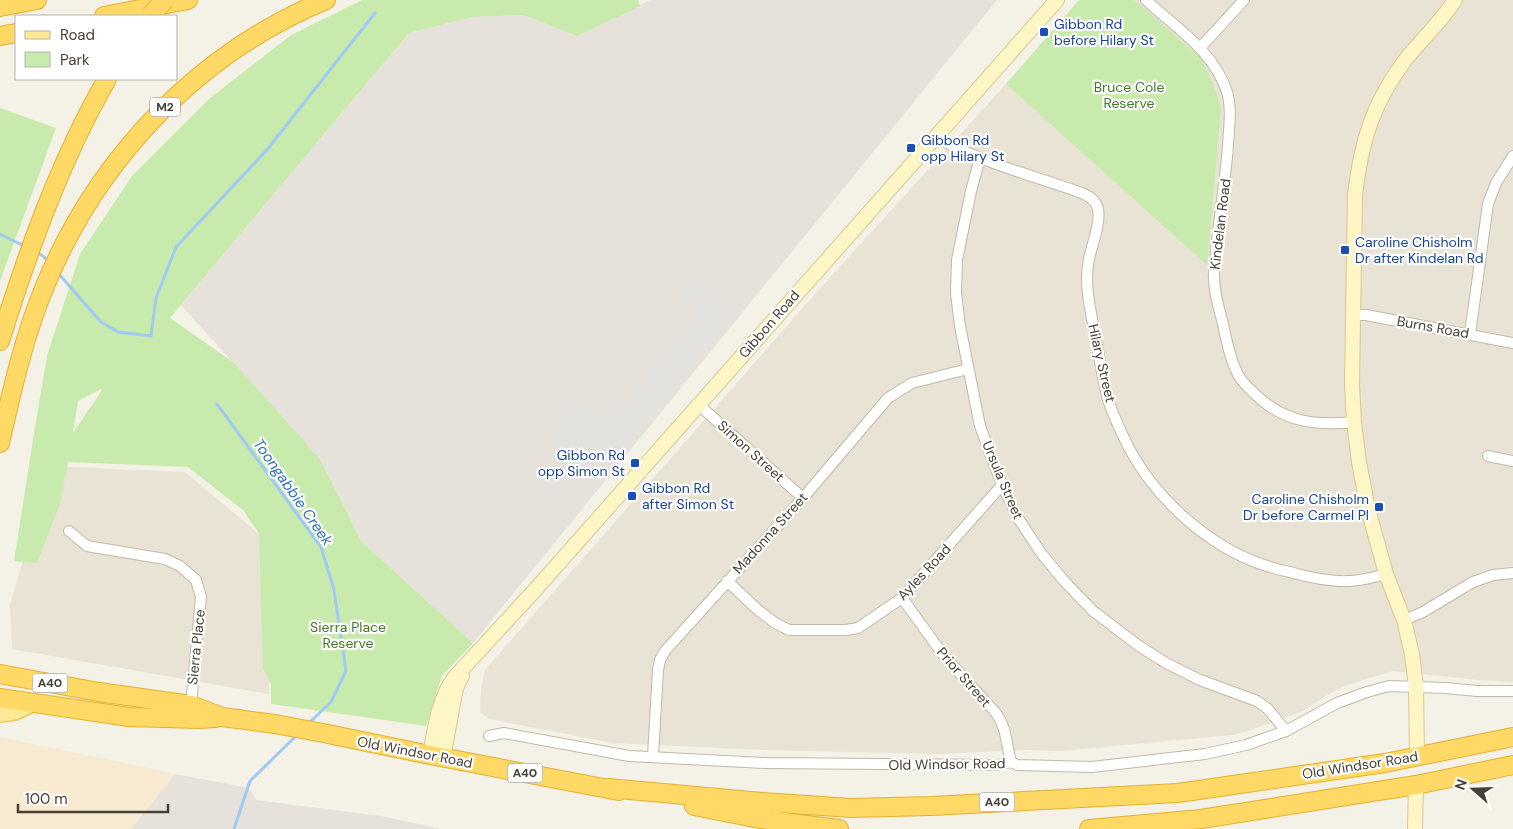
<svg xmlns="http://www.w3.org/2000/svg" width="1513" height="829" viewBox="0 0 1513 829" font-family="'DM Sans',sans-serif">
<rect width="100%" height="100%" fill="#f4f1e6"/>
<g fill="#e8e3d4">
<path d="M 1079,0 L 1513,0 L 1513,682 L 1478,680 L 1393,671 L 1347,685 L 1326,696 L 1303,711 L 1251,730 L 1233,735 L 1060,751 L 1030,750 L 938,754 L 762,750 L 612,743 L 489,719 L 480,712 L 481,688 L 485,670 L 815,294 L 1006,84 Z"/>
<path d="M 50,466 L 185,472 L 265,539 L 269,694 L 12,649 L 10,605 Z"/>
</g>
<path fill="#f7ead0" d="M 0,737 L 139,766 L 175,774 L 131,829 L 0,829 Z"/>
<g fill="#e6e2db">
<path d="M 650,0 L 997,0 L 473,643 L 362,542 L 320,459 L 181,305 L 409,33 L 473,17 L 523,15 L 577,36 Z"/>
<path d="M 175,774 L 249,788 L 256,800 L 381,816 L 442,829 L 131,829 Z"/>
</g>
<g fill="#c9eaad" fill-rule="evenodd">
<path d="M 362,0 L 638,0 L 640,6 L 577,36 L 523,15 L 473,17 L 409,33 L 170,318 L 234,363 L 320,459 L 362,542 L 473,643 L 442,676 L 426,726 L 271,704 L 271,684 L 263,669 L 259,534 L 244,511 L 188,467 L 68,462 L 60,504 L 37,563 L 14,561 L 35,427 L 47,356 L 80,254 L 132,176 L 209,99 L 291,35 ZM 101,389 L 102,390 L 73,433 L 78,401 Z"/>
<path d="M 1079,0 L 1134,0 L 1201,58 L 1216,91 L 1221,110 L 1207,265 L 1006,84 Z"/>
<path d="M 0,108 L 56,128 L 0,281 Z"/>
</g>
<path fill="#e4e2de" d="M 693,276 L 737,315 L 595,476 L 590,472 L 587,475 L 546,439 L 581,399 L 607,421 L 700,316 L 676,294 Z"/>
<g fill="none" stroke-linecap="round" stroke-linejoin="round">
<g stroke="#a0caf3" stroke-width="3">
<path d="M 0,234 L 26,247"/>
<path d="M 36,252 L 43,256 L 49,262"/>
<path d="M 58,273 L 101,322 L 118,332 L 151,336 L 156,298 L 176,247 L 266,151 L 375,13"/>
<path d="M 217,404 L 321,547 L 334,590 L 346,671 L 331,702 L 308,724"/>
<path d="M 234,829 L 250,781 L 297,735"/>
</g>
<defs>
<g id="street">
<path d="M 1146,0 C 1176,28 1214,51 1227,92 C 1232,109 1229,127 1228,145 C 1225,187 1217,230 1214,272 C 1213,290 1219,308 1223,324 C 1226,339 1229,354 1235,368 C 1238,377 1246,386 1253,392 C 1282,422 1314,426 1354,422"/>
<path d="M 1200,48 L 1244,0"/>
<path d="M 936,137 C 980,162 1031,175 1079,192 C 1088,195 1096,200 1098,209 C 1101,227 1090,247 1088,265 C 1085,287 1090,308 1094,329 C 1098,351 1102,374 1107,396 C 1112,414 1121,432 1129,448 C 1156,499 1209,547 1264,565 C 1275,569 1286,571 1297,574 C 1313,578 1333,582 1349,581 C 1362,581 1374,577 1386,574"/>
<path d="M 980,158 L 971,191 L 957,260 L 956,293 L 960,326 L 980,426 L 1002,485 L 1018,518 L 1041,553 L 1065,582 L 1093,611 L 1139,646 L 1166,663 L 1200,680 L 1257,701 L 1268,709 L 1286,731"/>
<path d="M 1353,315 L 1366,315 L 1513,343"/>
<path d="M 1470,334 L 1488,204 L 1496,183 L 1513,156"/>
<path d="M 699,405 L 803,498"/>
<path d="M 1488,456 L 1513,461"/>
<path d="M 69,531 L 87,546 L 165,559 L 180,566 L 196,580 L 201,597 L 191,705"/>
<path d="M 727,581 L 758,610 L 775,623 L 789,630 L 846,630 L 858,628 L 902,598 L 1002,485"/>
<path d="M 902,598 L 944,656 L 996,713 C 1007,728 1006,744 1011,762"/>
<path d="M 1404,620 L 1423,612 L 1473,582 L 1493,575 L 1513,573"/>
<path d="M 489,736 L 504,733 L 629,756 L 766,763 L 997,765 L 1011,762 L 1017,765 L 1092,767 L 1205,754 L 1246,745 L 1286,731 L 1337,703 L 1367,692 L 1389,686 L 1446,688 L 1477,691 L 1513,691"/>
<path d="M 653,756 L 658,670 L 660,660 L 665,651 L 803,498 L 888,398 L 912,383 L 968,369"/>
</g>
<g id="secondary">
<path d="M 430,755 C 435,729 438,700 454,678 L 535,590 L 1057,0"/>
<path d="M 1417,756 L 1416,687 L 1412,654 L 1404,620 L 1386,574 L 1368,509 L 1359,462 L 1354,422 L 1352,385 L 1355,195 C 1361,142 1373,102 1406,59 C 1422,39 1441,22 1455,0"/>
<path d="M 443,758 L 455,693 L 458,683 L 462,676"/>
<path d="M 1415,829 L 1416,785"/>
</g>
<path id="primary" d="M 0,714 L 15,712 L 32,704"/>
<g id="highway">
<path d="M 0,7 L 37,0"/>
<path d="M 104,16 L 188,0"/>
<path d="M 0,36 L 16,33"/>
<path d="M 0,341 C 28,251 60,161 107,79"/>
<path d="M 0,443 C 12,390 24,336 45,286 C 97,159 198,53 326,0"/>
<path d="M 0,674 L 99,692 L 191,705 L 222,717 L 275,724 L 323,733 L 430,755 L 619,791"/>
<path d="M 0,698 L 129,717 L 198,719 L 216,718"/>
<path d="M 608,788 L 762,802 L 851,808 L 931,806 L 1178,793 L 1385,763 L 1513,737"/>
<path d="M 694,806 L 760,819 L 839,829"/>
<path d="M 1089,829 L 1201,819 L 1416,785 L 1513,765"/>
</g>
</defs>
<use href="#street" stroke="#c0b9a8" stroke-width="12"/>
<use href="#secondary" stroke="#d6c994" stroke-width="16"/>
<use href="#primary" stroke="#e8cb5f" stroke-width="18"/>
<use href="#highway" stroke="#e3b030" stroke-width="20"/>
<use href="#street" stroke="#fff" stroke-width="10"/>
<use href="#secondary" stroke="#fff6c5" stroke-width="14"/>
<use href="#primary" stroke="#ffe994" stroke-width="15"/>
<use href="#highway" stroke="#ffd966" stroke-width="18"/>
<defs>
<path id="highway-bridge" d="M 150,16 L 165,0"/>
</defs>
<use href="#highway-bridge" stroke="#e3b030" stroke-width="20" stroke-linecap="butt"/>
<use href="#highway-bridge" stroke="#ffd966" stroke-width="18"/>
</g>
<g fill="#1a4fb4" stroke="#fff" stroke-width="2">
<rect x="1039" y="27" width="10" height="10" rx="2.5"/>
<rect x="906" y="143" width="10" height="10" rx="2.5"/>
<rect x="1340" y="245" width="10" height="10" rx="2.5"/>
<rect x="630" y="458" width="10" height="10" rx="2.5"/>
<rect x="627" y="491" width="10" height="10" rx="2.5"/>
<rect x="1374" y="502" width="10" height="10" rx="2.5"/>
</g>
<g text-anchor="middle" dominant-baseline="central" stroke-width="4.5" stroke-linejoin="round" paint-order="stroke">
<g fill="#fff" stroke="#7e7a72" stroke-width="1">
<rect x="150" y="97.5" width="30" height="19" rx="4"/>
<rect x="32.5" y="673.5" width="35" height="19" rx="4"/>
<rect x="507.5" y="763.5" width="35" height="19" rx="4"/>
<rect x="979.5" y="792.5" width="35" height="19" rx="4"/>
</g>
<g font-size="12" font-weight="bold" fill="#474135">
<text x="165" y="107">M2</text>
<text x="50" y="683">A40</text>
<text x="525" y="773">A40</text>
<text x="997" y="802">A40</text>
</g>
<g font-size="14" fill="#164399" stroke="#fff" text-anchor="start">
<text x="1054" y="24">Gibbon Rd<tspan x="1054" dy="16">before Hilary St</tspan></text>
<text x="921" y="140">Gibbon Rd<tspan x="921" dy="16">opp Hilary St</tspan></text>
<text x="1355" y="242">Caroline Chisholm<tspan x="1355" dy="16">Dr after Kindelan Rd</tspan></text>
<text x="625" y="455" text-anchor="end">Gibbon Rd<tspan x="625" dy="16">opp Simon St</tspan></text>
<text x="642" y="488">Gibbon Rd<tspan x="642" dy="16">after Simon St</tspan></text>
<text x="1369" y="499" text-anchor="end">Caroline Chisholm<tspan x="1369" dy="16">Dr before Carmel Pl</tspan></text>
</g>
<g font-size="14" fill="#3f7b26" stroke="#fff">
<text x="1129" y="87">Bruce Cole<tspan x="1129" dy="16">Reserve</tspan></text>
<text x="348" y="627">Sierra Place<tspan x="348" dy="16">Reserve</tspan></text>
</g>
<g font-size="14" fill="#474135" stroke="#fff">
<text transform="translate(1220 224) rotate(-83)">Kindelan Road</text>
<text transform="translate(769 324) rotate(-49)">Gibbon Road</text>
<text transform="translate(1433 327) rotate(10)">Burns Road</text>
<text transform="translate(1102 363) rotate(77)">Hilary Street</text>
<text transform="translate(751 451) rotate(42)">Simon Street</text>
<text transform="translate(1003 480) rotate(67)">Ursula Street</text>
<text transform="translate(770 533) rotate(-48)">Madonna Street</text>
<text transform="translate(924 572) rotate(-47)">Ayles Road</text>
<text transform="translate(196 647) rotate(-84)">Sierra Place</text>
<text transform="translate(964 677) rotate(49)">Prior Street</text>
<text transform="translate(415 752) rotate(11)">Old Windsor Road</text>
<text transform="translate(947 764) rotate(-1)">Old Windsor Road</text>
<text transform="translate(1360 765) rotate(-9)">Old Windsor Road</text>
</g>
<g font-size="15" font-style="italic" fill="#2a70b7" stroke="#fff">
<text transform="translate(293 492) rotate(55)">Toongabbie Creek</text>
</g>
</g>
<rect x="15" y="15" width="162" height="65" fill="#ffffff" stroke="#b5b3ae"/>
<rect x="25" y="31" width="25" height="8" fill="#ffe994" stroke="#b5b3ae"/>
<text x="60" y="40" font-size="15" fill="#474135">Road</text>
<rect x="25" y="52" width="25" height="15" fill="#c9eaad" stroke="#b5b3ae"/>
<text x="60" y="65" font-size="15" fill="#474135">Park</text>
<g transform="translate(1473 789) rotate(290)" stroke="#ffffff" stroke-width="4" paint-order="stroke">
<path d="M0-4L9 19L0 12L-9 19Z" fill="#474135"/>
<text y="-8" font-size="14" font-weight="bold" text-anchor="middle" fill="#474135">N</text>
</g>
<path d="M18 804v8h150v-8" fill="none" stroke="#474135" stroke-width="2.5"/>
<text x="25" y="804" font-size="15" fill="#474135" stroke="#ffffff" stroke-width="4" paint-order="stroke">100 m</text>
</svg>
